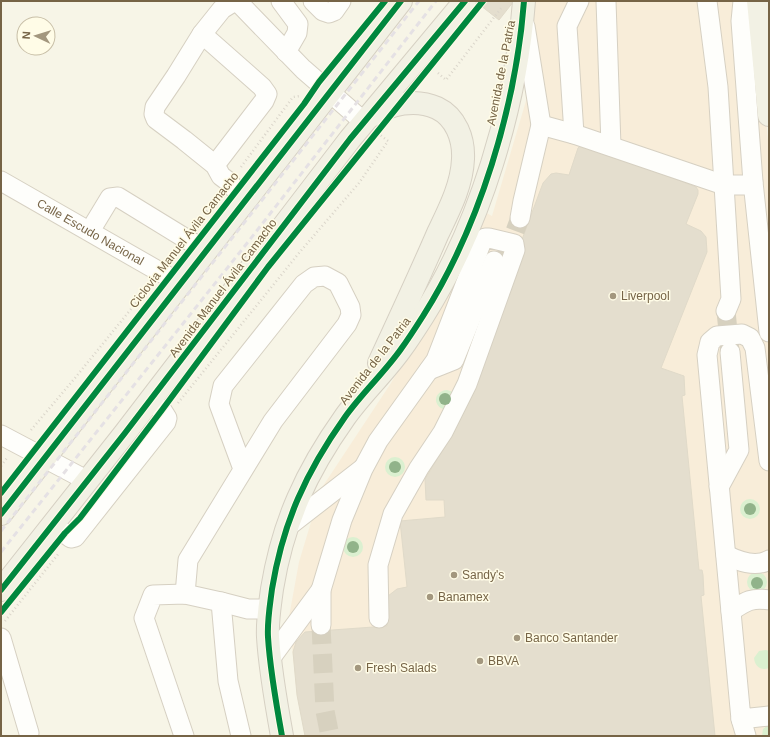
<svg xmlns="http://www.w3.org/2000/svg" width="770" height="737" viewBox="0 0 770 737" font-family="Helvetica,sans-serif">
<rect width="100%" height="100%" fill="#f7f5e7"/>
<path fill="#f8edd9" d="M 535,1 L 755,1 L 769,151 L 769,736 L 305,736 L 297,695 L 289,617 L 299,562 L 321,489 L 391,383 L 456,271 L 481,210 L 492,216 L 528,94 Z"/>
<g fill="#dbf0d0">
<path d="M 447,390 L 453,392 L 446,410 C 432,407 433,391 447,390 Z"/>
<circle cx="395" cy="467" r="10"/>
<circle cx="750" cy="509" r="10"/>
<circle cx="353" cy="547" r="10"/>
<circle cx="757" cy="582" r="10"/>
<path d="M 766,650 L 769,651 L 769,668 C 761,671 755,667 754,658 L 759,651 Z"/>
<path d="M 769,724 L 769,736 L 762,736 L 763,729 Z"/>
</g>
<g fill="#e4dece" stroke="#e0dac9">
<path d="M 484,1 L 514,1 L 499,20 L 480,5 Z"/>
<path d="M 582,144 L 587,144 L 696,187 L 698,190 L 698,194 L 686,224 L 701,231 L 706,237 L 707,252 L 661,368 L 684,376 L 685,395 L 682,396 L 699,570 L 702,570 L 703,575 L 704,595 L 701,596 L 715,736 L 305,736 L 297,695 L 293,652 L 296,642 L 305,632 L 387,626 L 386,602 L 388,596 L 397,589 L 407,587 L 400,521 L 445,517 L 444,500 L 426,500 L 425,479 L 442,451 L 444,434 L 465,393 L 543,183 L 551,174 L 556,173 L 569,175 L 578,148 Z"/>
</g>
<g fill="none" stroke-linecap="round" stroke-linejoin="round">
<g stroke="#d7d1bf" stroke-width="19" stroke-dasharray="19 10" stroke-linecap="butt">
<path d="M 505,258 L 520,218"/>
<path d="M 726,311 L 730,352"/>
<path d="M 321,625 L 325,711 L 330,736"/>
</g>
<defs>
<g id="minor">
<path d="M 235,1 L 222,9 L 202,34 L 176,76 L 155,107 L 154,114 L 156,119 L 184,140 L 215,165 L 221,176 L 229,182 L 245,201"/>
<path d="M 237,1 L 303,69 L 364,122"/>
<path d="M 281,1 L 298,24 L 297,33 L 286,52"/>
<path d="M 313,1 L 323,11 L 329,13 L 334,11 L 341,1"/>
<path d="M 606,1 L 611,146"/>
<path d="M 707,1 L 718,87 L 731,299 L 726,311"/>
<path d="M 743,1 L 741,21 L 753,182 L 769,332"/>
<path d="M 202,34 L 262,87 L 267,94 L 264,101 L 215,165"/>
<path d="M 541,125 L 574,134 L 724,185 L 750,185 L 753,182"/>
<path d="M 574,134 L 567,26 L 579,1"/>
<path id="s1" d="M 1,181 L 181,284"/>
<path d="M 520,218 L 523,201 L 541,125 L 525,26"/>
<path d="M 90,231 L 110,198 L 118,197 L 206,251"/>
<path d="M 429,370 L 454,360 L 494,261"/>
<path d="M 1,435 L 88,481"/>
<path d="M 769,461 L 755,348 L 750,338 L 742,334 L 717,336 L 710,342 L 707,355 L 741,719 L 769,716"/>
<path d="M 719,487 L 739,450 L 730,352"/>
<path d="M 53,525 L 71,538 L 75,537 L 166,422 L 167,418 L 162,410 L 150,401"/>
<path d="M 286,528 L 362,469"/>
<path d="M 726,555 C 738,561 755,568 769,560"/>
<path d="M 185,594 L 188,560 L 273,421 L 347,324 L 351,315 L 350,307 L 338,283 L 325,276 L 314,277 L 304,284 L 223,386 L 219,404 L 243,469"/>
<path d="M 221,602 L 248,609 L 269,609"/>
<path d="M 731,611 C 745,602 751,597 769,600"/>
<path d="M 321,625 L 321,590 L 342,520 L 363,469 L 378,441 L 436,360 L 482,241 L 485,238 L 489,238 L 514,244 L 515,250 L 467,384 L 443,432 L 419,468 L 393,514 L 378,565 L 379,618"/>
<path d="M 1,638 L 29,733"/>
<path d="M 270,659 L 321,590"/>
<path d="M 741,719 L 746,736"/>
<path d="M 184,736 L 144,618 L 153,595 L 185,594 L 221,602 L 228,681 L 241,736"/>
</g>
<g id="major">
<path d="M 758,1 L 769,115"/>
<path d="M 371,116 C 390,104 415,98 437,108 C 456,117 464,139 463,159 C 462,185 449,210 438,233 C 419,277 399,320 379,363"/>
<path d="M 1,514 L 401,1"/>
<path d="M 1,590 L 125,433 L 350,139 L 465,1"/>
<path d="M 282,736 C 276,703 270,670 268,637 C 267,621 270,605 272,589 C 283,522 306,472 345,417 C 362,393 384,373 401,349 C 409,338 416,327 423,316 C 480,226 516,106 524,1"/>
</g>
</defs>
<use href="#minor" stroke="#d6d0c2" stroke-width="21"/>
<use href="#major" stroke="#d6d0c3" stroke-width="24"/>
<g stroke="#dad5ca" stroke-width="2.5" stroke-dasharray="1 3" stroke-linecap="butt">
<path d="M 438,73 L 446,80 L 502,7"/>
<path d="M 241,167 L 293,97 L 300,96"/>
<path d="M 197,224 L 218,197"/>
<path d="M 178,403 L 299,253 L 359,183 L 388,141 L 379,134"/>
<path d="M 31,430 L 75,378 L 149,287"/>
<path d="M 1,466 L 7,458"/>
<path d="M 5,621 L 59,553"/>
</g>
<use href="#minor" stroke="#fefefb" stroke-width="19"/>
<use href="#major" stroke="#f2f1e4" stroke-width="22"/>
<g stroke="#e5e1e4" stroke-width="3" stroke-dasharray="6 4" stroke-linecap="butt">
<path d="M 1,531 L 419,1"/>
<path d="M 1,552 L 248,242 L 436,1"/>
</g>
<defs>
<g id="cycleway">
<path d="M 1,493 L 304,104 L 319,82 L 385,1"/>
<path d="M 1,514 L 401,1"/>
<path d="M 1,590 L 125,433 L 350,139 L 465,1"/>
<path d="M 1,612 L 65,533 L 80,518 L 162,410 L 268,267 L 483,1"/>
<path d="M 282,736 C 276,703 270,670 268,637 C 267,621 270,605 272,589 C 283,522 306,472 345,417 C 362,393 384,373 401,349 C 409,338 416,327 423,316 C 480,226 516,106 524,1"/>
</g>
</defs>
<use href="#cycleway" stroke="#fffce7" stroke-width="8"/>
<use href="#cycleway" stroke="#00873e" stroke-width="6"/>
</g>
<g fill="#91b38a">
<circle cx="445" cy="399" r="6"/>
<circle cx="395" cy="467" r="6"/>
<circle cx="750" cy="509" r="6"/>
<circle cx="353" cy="547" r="6"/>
<circle cx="757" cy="583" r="6"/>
</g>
<g fill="#a3977e" stroke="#fffce7" stroke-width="1.5">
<circle cx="613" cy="296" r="4"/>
<circle cx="454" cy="575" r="4"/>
<circle cx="430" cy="597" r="4"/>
<circle cx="517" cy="638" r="4"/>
<circle cx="480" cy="661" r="4"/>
<circle cx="358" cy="668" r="4"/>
</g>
<g text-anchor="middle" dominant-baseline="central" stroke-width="3" stroke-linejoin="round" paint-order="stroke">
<g font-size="12" fill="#766446" stroke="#fffce7">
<text transform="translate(501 73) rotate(-79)">Avenida de la Patria</text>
<text stroke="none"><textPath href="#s1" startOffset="103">Calle Escudo Nacional</textPath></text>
<text transform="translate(184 240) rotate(-52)">Ciclovia Manuel Ávila Camacho</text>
<text transform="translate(223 288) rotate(-53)">Avenida Manuel Ávila Camacho</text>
<text transform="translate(375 361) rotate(-52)">Avenida de la Patria</text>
</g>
<g font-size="12" fill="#766446" stroke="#fffce7" text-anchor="start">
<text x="621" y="296">Liverpool</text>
<text x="462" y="575">Sandy's</text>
<text x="438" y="597">Banamex</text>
<text x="525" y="638">Banco Santander</text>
<text x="488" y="661">BBVA</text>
<text x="366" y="668">Fresh Salads</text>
</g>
</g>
<rect width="770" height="737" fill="none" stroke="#766446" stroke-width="4"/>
<g transform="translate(36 36) rotate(274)"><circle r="19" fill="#fffce7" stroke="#c8bfa7"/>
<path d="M0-3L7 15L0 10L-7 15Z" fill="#a3977e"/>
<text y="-6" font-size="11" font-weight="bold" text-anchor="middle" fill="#766446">N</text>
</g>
</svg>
